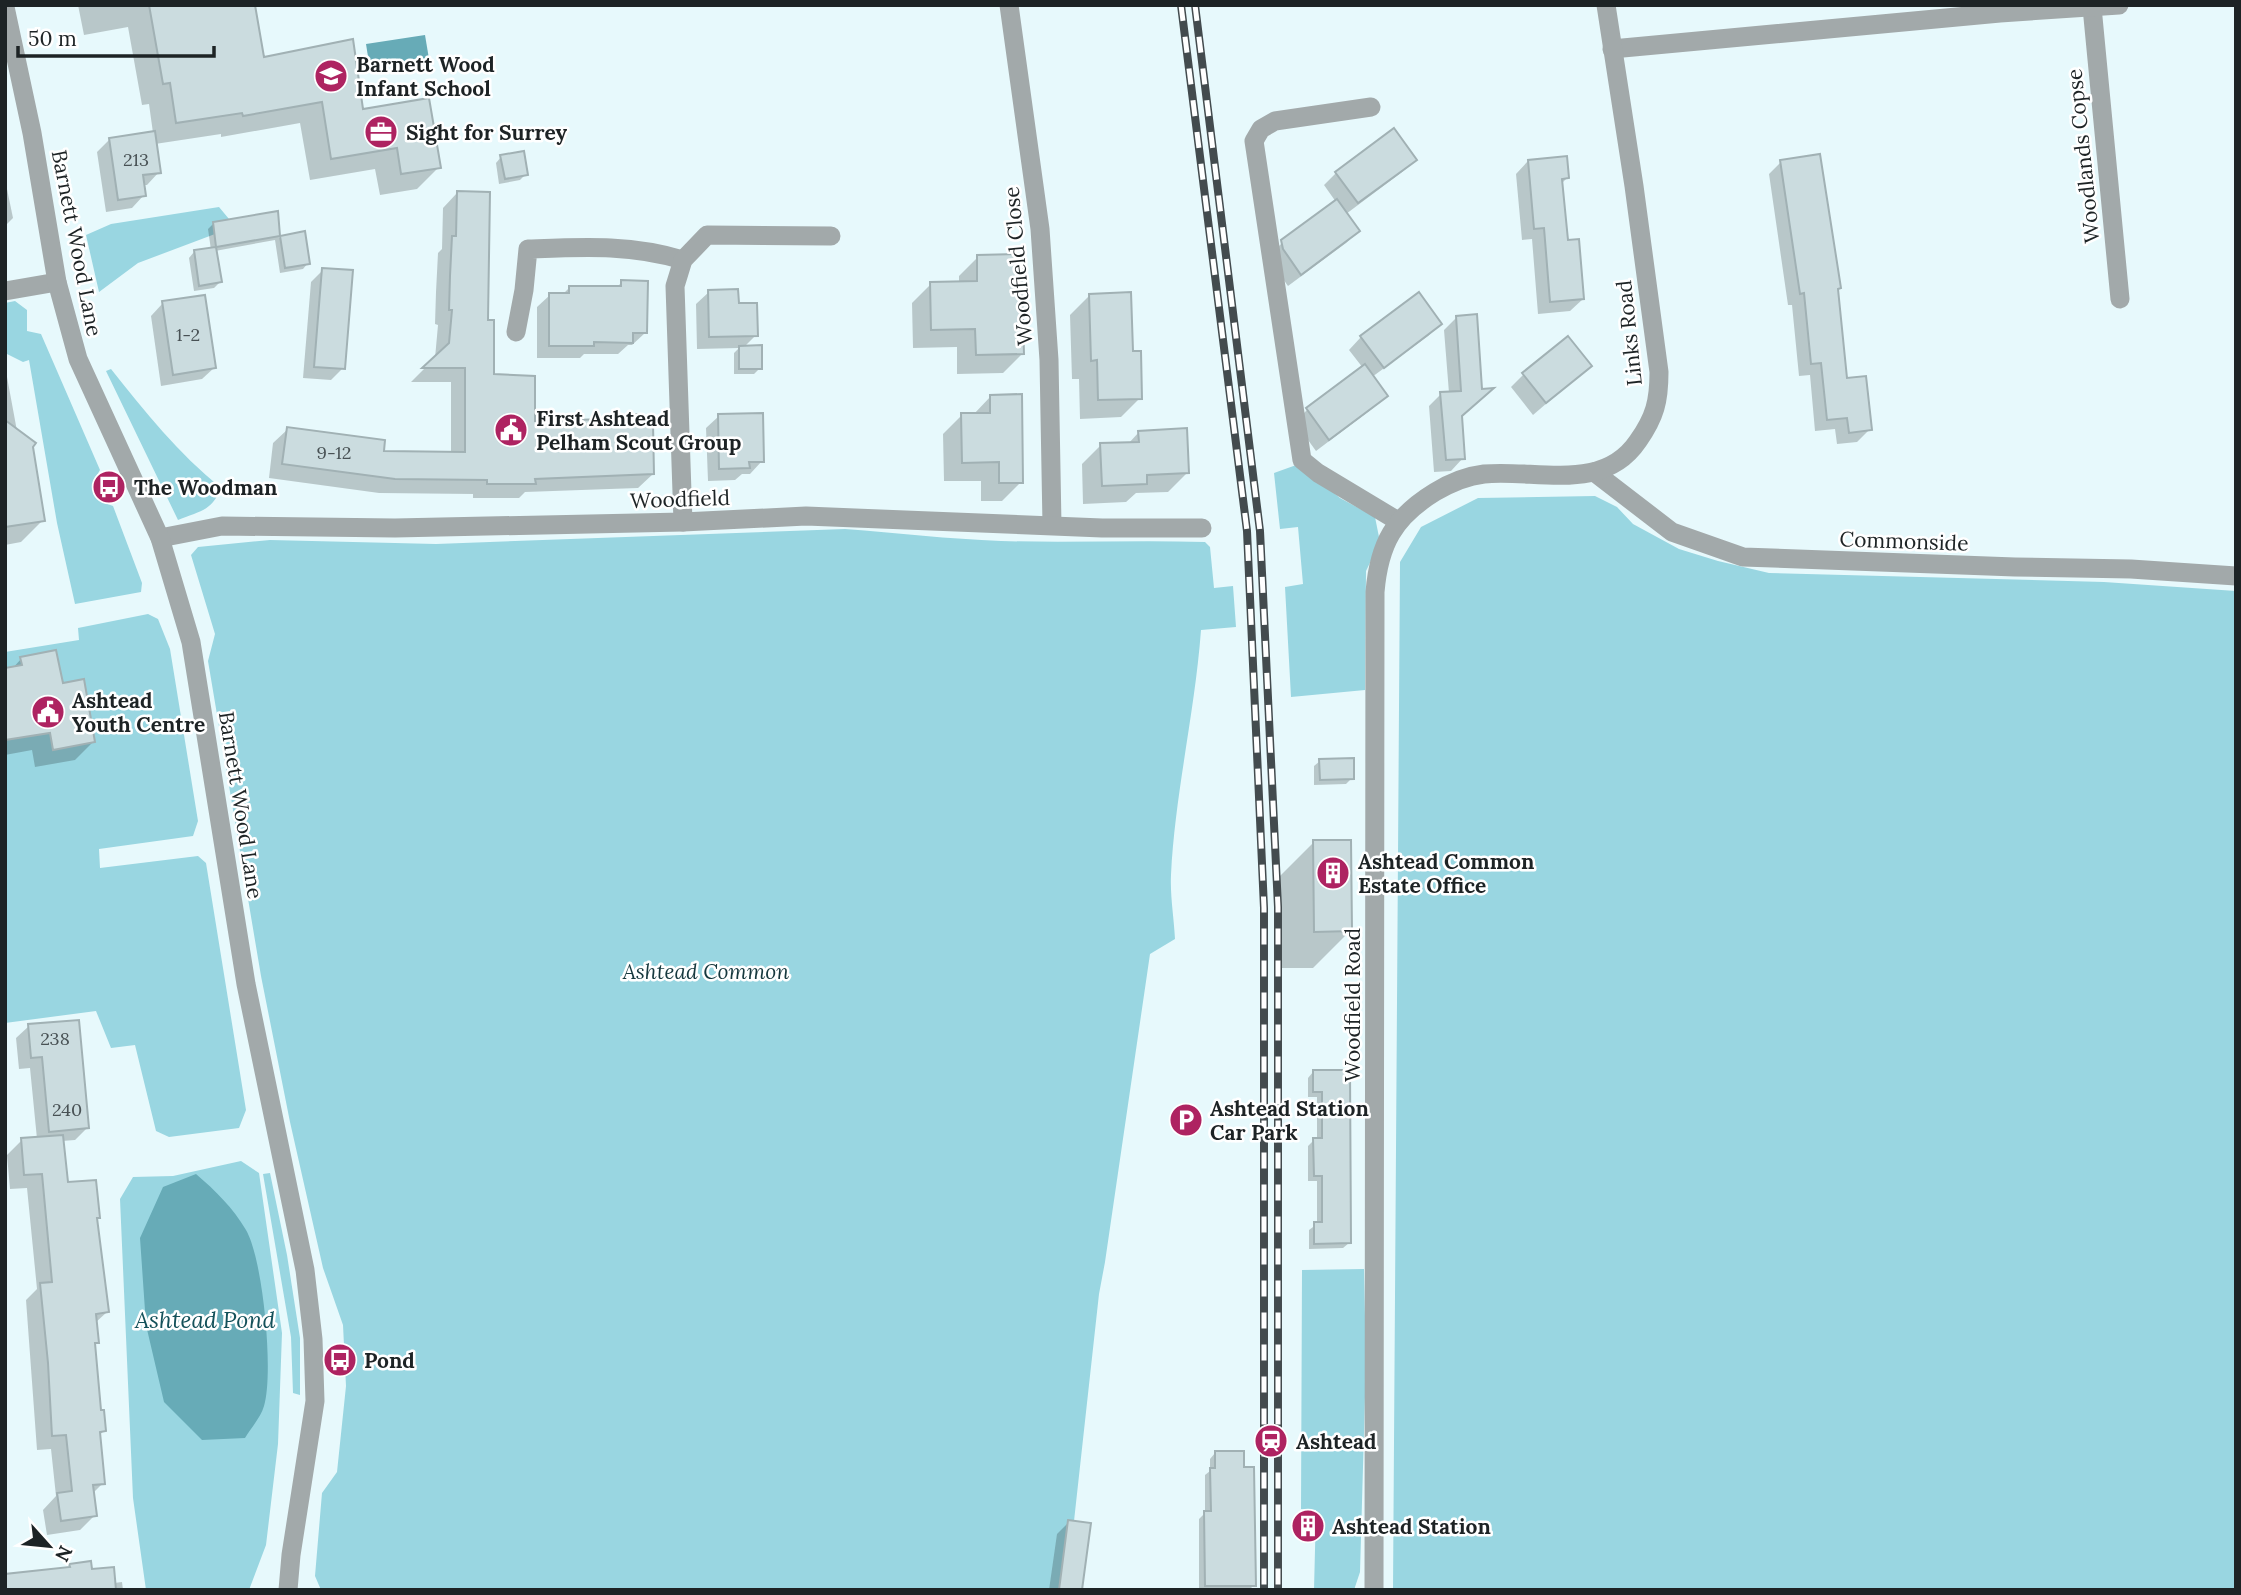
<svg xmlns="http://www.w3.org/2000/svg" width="2241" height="1595" viewBox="0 0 2241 1595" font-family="Lora,serif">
<rect width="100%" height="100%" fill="#e7f9fc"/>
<g fill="#99d6e1">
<path d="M 219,207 L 229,219 L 213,222 L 215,234 L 138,263 L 99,292 L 86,235 L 111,224 Z"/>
<path d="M 15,301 L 27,310 L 27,331 L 41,334 L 100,470 L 94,480 L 102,502 L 113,506 L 142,583 L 141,592 L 75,604 L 57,523 L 29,360 L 23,362 L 5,353 L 5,303 Z"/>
<path d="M 111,369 C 145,412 178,453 221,488 C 212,511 200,511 178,520 L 106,371 Z"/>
<path d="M 1299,464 L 1340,498 L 1375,517 L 1380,542 L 1366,571 L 1365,690 L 1291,697 L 1285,587 L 1303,584 L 1298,527 L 1280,529 L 1274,473 Z"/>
<path d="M 1595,496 L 1617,507 L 1633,524 L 1679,549 L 1718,561 L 1769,573 L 2104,582 L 2236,591 L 2236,1590 L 1393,1590 L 1400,562 L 1421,527 L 1478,498 Z"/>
<path d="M 845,529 C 897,533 949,539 1001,541 C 1069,543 1137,540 1205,542 L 1210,547 L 1214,588 L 1233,586 L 1236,627 L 1201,630 C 1195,712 1175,793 1171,875 C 1170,896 1174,918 1175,939 L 1150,954 L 1105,1262 L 1099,1294 L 1074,1521 L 1068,1520 L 1059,1590 L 321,1590 L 315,1576 L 322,1493 L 337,1472 L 346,1386 L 343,1325 L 323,1268 L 290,1122 L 261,976 L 208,661 L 215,634 L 191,555 L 198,547 L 270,540 L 436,544 Z"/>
<path d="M 148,614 L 158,619 L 170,649 L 198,821 L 193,836 L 99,849 L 100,868 L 198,856 L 206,863 L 246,1110 L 239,1128 L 169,1137 L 156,1131 L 135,1045 L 111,1048 L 96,1011 L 5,1023 L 5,652 L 79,640 L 78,628 Z"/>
<path d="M 241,1161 L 259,1173 L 282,1333 L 278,1444 L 266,1545 L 249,1590 L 146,1590 L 133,1498 L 120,1199 L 133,1177 L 173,1176 Z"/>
<path d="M 270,1173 L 287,1255 L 300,1338 L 300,1395 L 293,1393 L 291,1337 L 263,1174 Z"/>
<path d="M 1364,1269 L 1366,1362 L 1360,1572 L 1354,1590 L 1314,1590 L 1316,1510 L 1301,1509 L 1302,1270 Z"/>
</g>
<g fill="#67abb7">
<path d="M 425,35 L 429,59 L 370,69 L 366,44 Z"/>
<path d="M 196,1174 C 216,1191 233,1208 246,1230 C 263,1259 274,1373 264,1406 C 261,1417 251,1428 245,1438 L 202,1440 L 164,1402 L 146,1325 L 140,1238 L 163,1187 Z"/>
</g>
<g fill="#0003">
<path d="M 78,5 L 253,5 L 263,59 L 362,111 L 439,167 L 417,189 L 380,195 L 375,169 L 310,180 L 300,123 L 221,137 L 221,134 L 155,144 L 159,172 L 147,185 L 143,185 L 144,195 L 132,208 L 106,212 L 97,152 L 110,139 L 153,133 L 149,104 L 142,105 L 128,27 L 84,35 Z"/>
<path d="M 501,157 L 526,174 L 520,180 L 499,184 L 496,163 Z"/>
<path d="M 1415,160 L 1402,172 L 1346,214 L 1358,231 L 1346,243 L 1288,286 L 1271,262 L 1270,255 L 1283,242 L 1336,202 L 1324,185 L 1336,173 Z"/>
<path d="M 1528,161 L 1567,178 L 1561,184 L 1566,242 L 1583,299 L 1570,311 L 1538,314 L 1532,239 L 1522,240 L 1516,174 Z"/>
<path d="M 1781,162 L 1840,288 L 1836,291 L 1845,380 L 1870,429 L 1857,442 L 1837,444 L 1835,429 L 1815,431 L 1810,375 L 1799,376 L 1792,305 L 1788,305 L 1769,174 Z"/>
<path d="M 5,189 L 7,189 L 13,218 L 5,226 Z"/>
<path d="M 457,193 L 486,322 L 492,376 L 533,422 L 605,421 L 610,416 L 638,425 L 653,474 L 638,488 L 525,492 L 519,498 L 473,498 L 473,494 L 379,493 L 269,478 L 273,443 L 288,429 L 382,452 L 451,453 L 451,382 L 411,382 L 435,358 L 438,325 L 435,324 L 436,292 L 438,253 L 442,249 L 443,208 Z"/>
<path d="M 276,213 L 279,238 L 303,233 L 308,263 L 303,269 L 280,273 L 275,240 L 215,251 L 220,282 L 214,288 L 194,291 L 189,258 L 194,252 L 211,250 L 208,229 L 214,223 Z"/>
<path d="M 978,257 L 1022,354 L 1003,373 L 957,374 L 957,347 L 913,348 L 912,303 L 931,284 L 959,283 L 959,276 Z"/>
<path d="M 323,270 L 343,368 L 331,380 L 303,378 L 311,282 Z"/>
<path d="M 622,282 L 645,333 L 632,345 L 628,345 L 618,354 L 584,354 L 580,358 L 537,358 L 537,307 L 550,295 L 562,295 L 569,288 L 616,288 Z"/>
<path d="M 709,292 L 737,305 L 756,335 L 744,347 L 760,368 L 754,374 L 734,374 L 734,353 L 739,348 L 697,349 L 696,304 Z"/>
<path d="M 1089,296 L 1131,353 L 1140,398 L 1121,417 L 1080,419 L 1079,379 L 1072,379 L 1070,315 Z"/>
<path d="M 163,303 L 215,367 L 202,379 L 161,386 L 151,316 Z"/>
<path d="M 1476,316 L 1460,417 L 1463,458 L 1451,471 L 1434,472 L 1429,406 L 1441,394 L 1449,393 L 1444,330 L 1457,317 Z"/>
<path d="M 1440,324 L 1428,336 L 1372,377 L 1386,396 L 1373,408 L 1316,451 L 1295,422 L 1308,409 L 1363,368 L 1349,350 L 1361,337 Z"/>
<path d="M 5,366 L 17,431 L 31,447 L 43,520 L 21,542 L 5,545 Z"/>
<path d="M 1590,366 L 1533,415 L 1511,387 L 1523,375 Z"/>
<path d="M 991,396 L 1021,482 L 1002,501 L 981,501 L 981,481 L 944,481 L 943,434 L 962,415 L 973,415 Z"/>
<path d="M 719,416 L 762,461 L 750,474 L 742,474 L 735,480 L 708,481 L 706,428 Z"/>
<path d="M 1139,432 L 1187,473 L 1168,492 L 1136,493 L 1126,502 L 1083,504 L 1082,464 L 1101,445 L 1128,444 Z"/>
<path d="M 21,659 L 61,685 L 93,742 L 75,760 L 35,767 L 32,750 L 5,755 L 5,670 L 12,669 Z"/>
<path d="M 1320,761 L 1352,778 L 1346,784 L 1314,785 L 1314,766 Z"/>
<path d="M 1314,842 L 1350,931 L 1313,968 L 1278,968 L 1277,879 Z"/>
<path d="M 29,1026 L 87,1128 L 75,1140 L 62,1141 L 66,1184 L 98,1217 L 96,1219 L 107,1312 L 95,1323 L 97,1342 L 94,1345 L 99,1412 L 104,1431 L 98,1436 L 103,1483 L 92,1494 L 95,1515 L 80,1530 L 47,1535 L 43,1510 L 56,1496 L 51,1449 L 37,1450 L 26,1300 L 37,1289 L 27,1188 L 10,1189 L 7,1155 L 22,1140 L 37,1139 L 30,1068 L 19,1069 L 16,1038 Z"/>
<path d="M 1313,1072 L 1348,1072 L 1349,1243 L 1343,1248 L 1309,1249 L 1309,1230 L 1317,1224 L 1317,1181 L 1308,1181 L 1308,1146 L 1314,1140 L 1317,1140 L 1317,1097 L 1308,1097 L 1308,1078 Z"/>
<path d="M 1215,1453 L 1254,1585 L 1249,1590 L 1199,1590 L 1199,1519 L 1205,1513 L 1205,1475 L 1210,1471 L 1210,1459 Z"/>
<path d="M 1069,1522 L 1080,1590 L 1049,1590 L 1057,1534 Z"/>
<path d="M 70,1565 L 90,1571 L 114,1583 L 122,1582 L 123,1590 L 5,1590 L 67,1569 Z"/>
</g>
<g fill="#cbdcdf" stroke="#a1b1b4" stroke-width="2">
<path d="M 149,5 L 255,5 L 264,57 L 353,39 L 363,109 L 429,98 L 441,168 L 401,174 L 397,148 L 331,159 L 322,102 L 243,116 L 242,113 L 176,123 L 170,83 L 163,84 Z"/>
<path d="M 1394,128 L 1417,160 L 1358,203 L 1335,172 Z"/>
<path d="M 155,131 L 161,173 L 143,175 L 146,196 L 118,200 L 109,138 Z"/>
<path d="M 524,151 L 528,175 L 505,179 L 500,155 Z"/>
<path d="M 1820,154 L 1841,288 L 1838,289 L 1847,378 L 1866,376 L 1872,430 L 1849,433 L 1847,418 L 1827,420 L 1821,363 L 1811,364 L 1804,293 L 1800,294 L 1780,160 Z"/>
<path d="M 1567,156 L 1569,178 L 1562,179 L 1568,240 L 1579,239 L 1584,299 L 1550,302 L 1544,228 L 1534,229 L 1528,160 Z"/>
<path d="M 457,191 L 490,192 L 488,320 L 494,320 L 494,374 L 535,376 L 535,421 L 609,419 L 609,415 L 640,414 L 640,424 L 653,423 L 654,474 L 535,479 L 536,484 L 487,484 L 487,480 L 395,479 L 282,464 L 287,427 L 385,440 L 384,451 L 465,452 L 465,368 L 422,368 L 449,343 L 452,310 L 449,310 L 450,276 L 452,236 L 456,236 Z"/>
<path d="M 1337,199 L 1360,231 L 1301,275 L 1283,249 L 1281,240 Z"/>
<path d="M 278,211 L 280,236 L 216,247 L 222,282 L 199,286 L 194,250 L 216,247 L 213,222 Z"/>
<path d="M 305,231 L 310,264 L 285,268 L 280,236 Z"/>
<path d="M 1021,254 L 1024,354 L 976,355 L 975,329 L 931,330 L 930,282 L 977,281 L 977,255 Z"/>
<path d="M 322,268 L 353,270 L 345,369 L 314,367 Z"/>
<path d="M 621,280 L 648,281 L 647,333 L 633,333 L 633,343 L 594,342 L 594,346 L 549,346 L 549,293 L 569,293 L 569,286 L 621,286 Z"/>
<path d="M 738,289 L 739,303 L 757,303 L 758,336 L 709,337 L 708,290 Z"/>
<path d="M 1131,292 L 1133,351 L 1141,351 L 1142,399 L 1098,400 L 1097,360 L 1091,361 L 1089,294 Z"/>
<path d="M 1419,292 L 1442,324 L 1384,368 L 1360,336 Z"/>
<path d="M 205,295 L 216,368 L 173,375 L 162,301 Z"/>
<path d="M 1477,314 L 1482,389 L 1494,388 L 1462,416 L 1465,459 L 1446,460 L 1440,392 L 1461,391 L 1456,316 Z"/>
<path d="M 1568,336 L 1592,366 L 1546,403 L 1522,373 Z"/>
<path d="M 762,345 L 762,369 L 739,369 L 739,346 Z"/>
<path d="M 1365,364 L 1388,396 L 1329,440 L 1306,408 Z"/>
<path d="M 1022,394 L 1023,483 L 999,483 L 999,462 L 962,463 L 961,413 L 990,413 L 990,395 Z"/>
<path d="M 763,413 L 764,462 L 749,462 L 750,468 L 719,469 L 718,414 Z"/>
<path d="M 5,420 L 36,443 L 33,447 L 45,521 L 5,527 Z"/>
<path d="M 1187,428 L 1189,473 L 1147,475 L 1147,484 L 1102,486 L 1100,443 L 1139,442 L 1138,431 Z"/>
<path d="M 56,650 L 63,683 L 84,679 L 95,742 L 53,750 L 50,733 L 5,740 L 5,668 L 22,665 L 20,657 Z"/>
<path d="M 1354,758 L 1354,779 L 1320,780 L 1319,759 Z"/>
<path d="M 1313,840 L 1351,840 L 1352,931 L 1314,932 Z"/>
<path d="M 79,1020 L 89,1128 L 49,1132 L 42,1057 L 31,1058 L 28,1024 Z"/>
<path d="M 1313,1070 L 1350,1070 L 1351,1243 L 1314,1244 L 1314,1222 L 1322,1222 L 1322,1176 L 1314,1176 L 1313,1138 L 1322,1138 L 1322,1092 L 1313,1092 Z"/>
<path d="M 63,1135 L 68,1182 L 96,1180 L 100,1218 L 97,1218 L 109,1312 L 96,1314 L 99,1343 L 95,1343 L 101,1410 L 104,1410 L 106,1431 L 100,1432 L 105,1484 L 93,1485 L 97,1516 L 61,1521 L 57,1493 L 72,1491 L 66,1435 L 52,1436 L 48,1363 L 40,1283 L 52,1282 L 42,1174 L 24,1175 L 21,1138 Z"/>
<path d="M 1215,1451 L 1244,1451 L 1244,1467 L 1254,1467 L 1256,1586 L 1205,1586 L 1204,1511 L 1211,1511 L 1210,1468 L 1215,1468 Z"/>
<path d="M 1068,1520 L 1091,1523 L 1082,1590 L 1059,1590 Z"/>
<path d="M 91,1561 L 92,1569 L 114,1567 L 116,1590 L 5,1590 L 5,1574 L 70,1567 L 69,1564 Z"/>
</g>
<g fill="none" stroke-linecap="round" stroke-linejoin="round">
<g stroke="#a2a9aa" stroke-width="19">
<path d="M 1009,5 L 1040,229 L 1049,360 L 1052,525"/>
<path d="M 2092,7 L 2120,299"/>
<path d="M 1612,49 L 2000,13 L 2119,5"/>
<path d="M 1371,107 L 1275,121 L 1261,129 L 1254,141 L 1302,460 L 1318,473 L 1398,521"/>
<path d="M 5,291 L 57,282"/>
<path d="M 516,332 L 524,290 L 528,249 C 582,247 631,244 683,260"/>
<path d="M 1594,472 L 1672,532 L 1743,557 L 2015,567 L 2131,569 L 2236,576"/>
<path d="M 683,522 L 675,286 L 683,260 L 707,235 L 831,236"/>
<path d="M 160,538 L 222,526 L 395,528 L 683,522 L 806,516 L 1102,528 L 1202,528"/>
<path d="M 1374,1590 L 1375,592 C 1379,544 1394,517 1435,492 C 1450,483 1467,476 1484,474 C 1537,469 1603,493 1638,441 C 1655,417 1659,401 1659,372 L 1634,186 L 1606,5"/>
</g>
<path stroke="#a2a9aa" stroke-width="19" d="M 5,7 L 32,133 L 57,282 L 78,359 L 160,538 L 191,642 L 246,984 L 305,1270 L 313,1339 L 315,1401 L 291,1555 L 288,1590"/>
<defs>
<g id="rail">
<path d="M 1181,5 L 1247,531 L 1264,908 L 1264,1590"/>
<path d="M 1195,5 L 1260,531 L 1278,907 L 1278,1590"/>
</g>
</defs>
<use href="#rail" stroke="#434b4e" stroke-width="8"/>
<use href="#rail" stroke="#fff" stroke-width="5" stroke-dasharray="16" stroke-linecap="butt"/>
</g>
<defs>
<symbol id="school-disc" viewBox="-11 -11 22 22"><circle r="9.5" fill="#ae2361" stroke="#fff"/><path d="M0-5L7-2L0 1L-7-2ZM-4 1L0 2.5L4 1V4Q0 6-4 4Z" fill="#fff"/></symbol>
<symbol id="office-disc" viewBox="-11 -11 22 22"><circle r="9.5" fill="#ae2361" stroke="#fff"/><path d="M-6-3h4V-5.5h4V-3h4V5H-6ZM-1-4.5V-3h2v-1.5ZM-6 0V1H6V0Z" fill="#fff"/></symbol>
<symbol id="civic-disc" viewBox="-11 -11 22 22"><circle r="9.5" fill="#ae2361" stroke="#fff"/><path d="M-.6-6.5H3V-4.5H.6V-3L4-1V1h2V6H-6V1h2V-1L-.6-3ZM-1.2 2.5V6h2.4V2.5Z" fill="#fff"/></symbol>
<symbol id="bus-disc" viewBox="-11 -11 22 22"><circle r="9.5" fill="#ae2361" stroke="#fff"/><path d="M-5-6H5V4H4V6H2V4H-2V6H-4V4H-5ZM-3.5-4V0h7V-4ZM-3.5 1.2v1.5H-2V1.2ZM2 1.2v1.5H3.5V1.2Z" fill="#fff"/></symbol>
<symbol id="building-disc" viewBox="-11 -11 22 22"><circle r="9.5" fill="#ae2361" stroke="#fff"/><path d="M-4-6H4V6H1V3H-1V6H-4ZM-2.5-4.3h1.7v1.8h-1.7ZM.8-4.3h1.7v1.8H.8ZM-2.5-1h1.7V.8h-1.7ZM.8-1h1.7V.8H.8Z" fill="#fff"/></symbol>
<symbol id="parking-disc" viewBox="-11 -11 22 22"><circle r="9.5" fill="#ae2361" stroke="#fff"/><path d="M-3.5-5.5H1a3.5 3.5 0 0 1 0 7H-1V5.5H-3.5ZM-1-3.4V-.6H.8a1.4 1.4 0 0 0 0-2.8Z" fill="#fff"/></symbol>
<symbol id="station-disc" viewBox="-11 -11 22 22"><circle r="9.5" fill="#ae2361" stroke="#fff"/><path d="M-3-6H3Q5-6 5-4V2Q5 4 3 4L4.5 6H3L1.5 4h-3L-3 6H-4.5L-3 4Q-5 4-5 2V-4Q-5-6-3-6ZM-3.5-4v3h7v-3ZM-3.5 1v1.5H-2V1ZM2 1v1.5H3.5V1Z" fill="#fff"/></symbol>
</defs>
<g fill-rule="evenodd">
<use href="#school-disc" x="312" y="57" width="38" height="38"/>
<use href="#office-disc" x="362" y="113" width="38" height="38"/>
<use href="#civic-disc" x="492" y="411" width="38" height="38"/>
<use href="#bus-disc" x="90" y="468" width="38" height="38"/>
<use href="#civic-disc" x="29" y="693" width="38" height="38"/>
<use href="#building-disc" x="1314" y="854" width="38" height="38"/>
<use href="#parking-disc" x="1167" y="1101" width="38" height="38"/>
<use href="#bus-disc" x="321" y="1341" width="38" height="38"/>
<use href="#station-disc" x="1252" y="1422" width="38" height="38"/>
<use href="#building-disc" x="1289" y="1507" width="38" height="38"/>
</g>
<g text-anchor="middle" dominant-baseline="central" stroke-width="5" stroke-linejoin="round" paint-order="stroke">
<g font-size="18" fill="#485154">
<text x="136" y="159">213</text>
<text x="188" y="334">1-2</text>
<text x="334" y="452">9-12</text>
<text x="55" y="1038">238</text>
<text x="67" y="1109">240</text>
</g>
<g font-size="21" font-weight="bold" fill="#1d2325" stroke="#fff" text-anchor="start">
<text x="356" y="64">Barnett Wood<tspan x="356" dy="24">Infant School</tspan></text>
<text x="406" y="132">Sight for Surrey</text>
<text x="536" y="418">First Ashtead<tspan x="536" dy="24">Pelham Scout Group</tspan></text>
<text x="134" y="487">The Woodman</text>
<text x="72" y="700">Ashtead<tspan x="72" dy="24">Youth Centre</tspan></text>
<text x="1358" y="861">Ashtead Common<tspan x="1358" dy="24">Estate Office</tspan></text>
<text x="1210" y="1108">Ashtead Station<tspan x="1210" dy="24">Car Park</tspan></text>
<text x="364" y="1360">Pond</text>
<text x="1296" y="1441">Ashtead</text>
<text x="1332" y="1526">Ashtead Station</text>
</g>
<g font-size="21" fill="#1d2325" stroke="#fff">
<text transform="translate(2083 156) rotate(-96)">Woodlands Copse</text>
<text transform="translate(77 243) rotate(79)">Barnett Wood Lane</text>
<text transform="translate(1018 266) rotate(-95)">Woodfield Close</text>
<text transform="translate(1629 333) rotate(-96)">Links Road</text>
<text transform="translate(680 499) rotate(-2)">Woodfield</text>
<text transform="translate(1904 541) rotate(2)">Commonside</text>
<text transform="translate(241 805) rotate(81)">Barnett Wood Lane</text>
<text transform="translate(1352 1005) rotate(-90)">Woodfield Road</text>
</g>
<g font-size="21" font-style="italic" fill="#16383e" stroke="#fff">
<text x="706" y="971">Ashtead Common</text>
</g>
<g font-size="23" font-style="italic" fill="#14515a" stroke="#fff">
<text x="205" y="1319">Ashtead Pond</text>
</g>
</g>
<rect width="2241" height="1595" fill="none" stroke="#1d2325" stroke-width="14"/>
<g transform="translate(49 1546) rotate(117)" stroke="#ffffff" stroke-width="5" paint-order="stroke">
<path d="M0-5L12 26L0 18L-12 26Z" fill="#1d2325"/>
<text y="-10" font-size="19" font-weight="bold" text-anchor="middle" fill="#1d2325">N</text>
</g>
<path d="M18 46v10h196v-10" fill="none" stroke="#1d2325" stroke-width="3.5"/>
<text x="28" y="46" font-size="21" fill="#1d2325" stroke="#ffffff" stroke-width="5" paint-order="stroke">50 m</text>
</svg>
